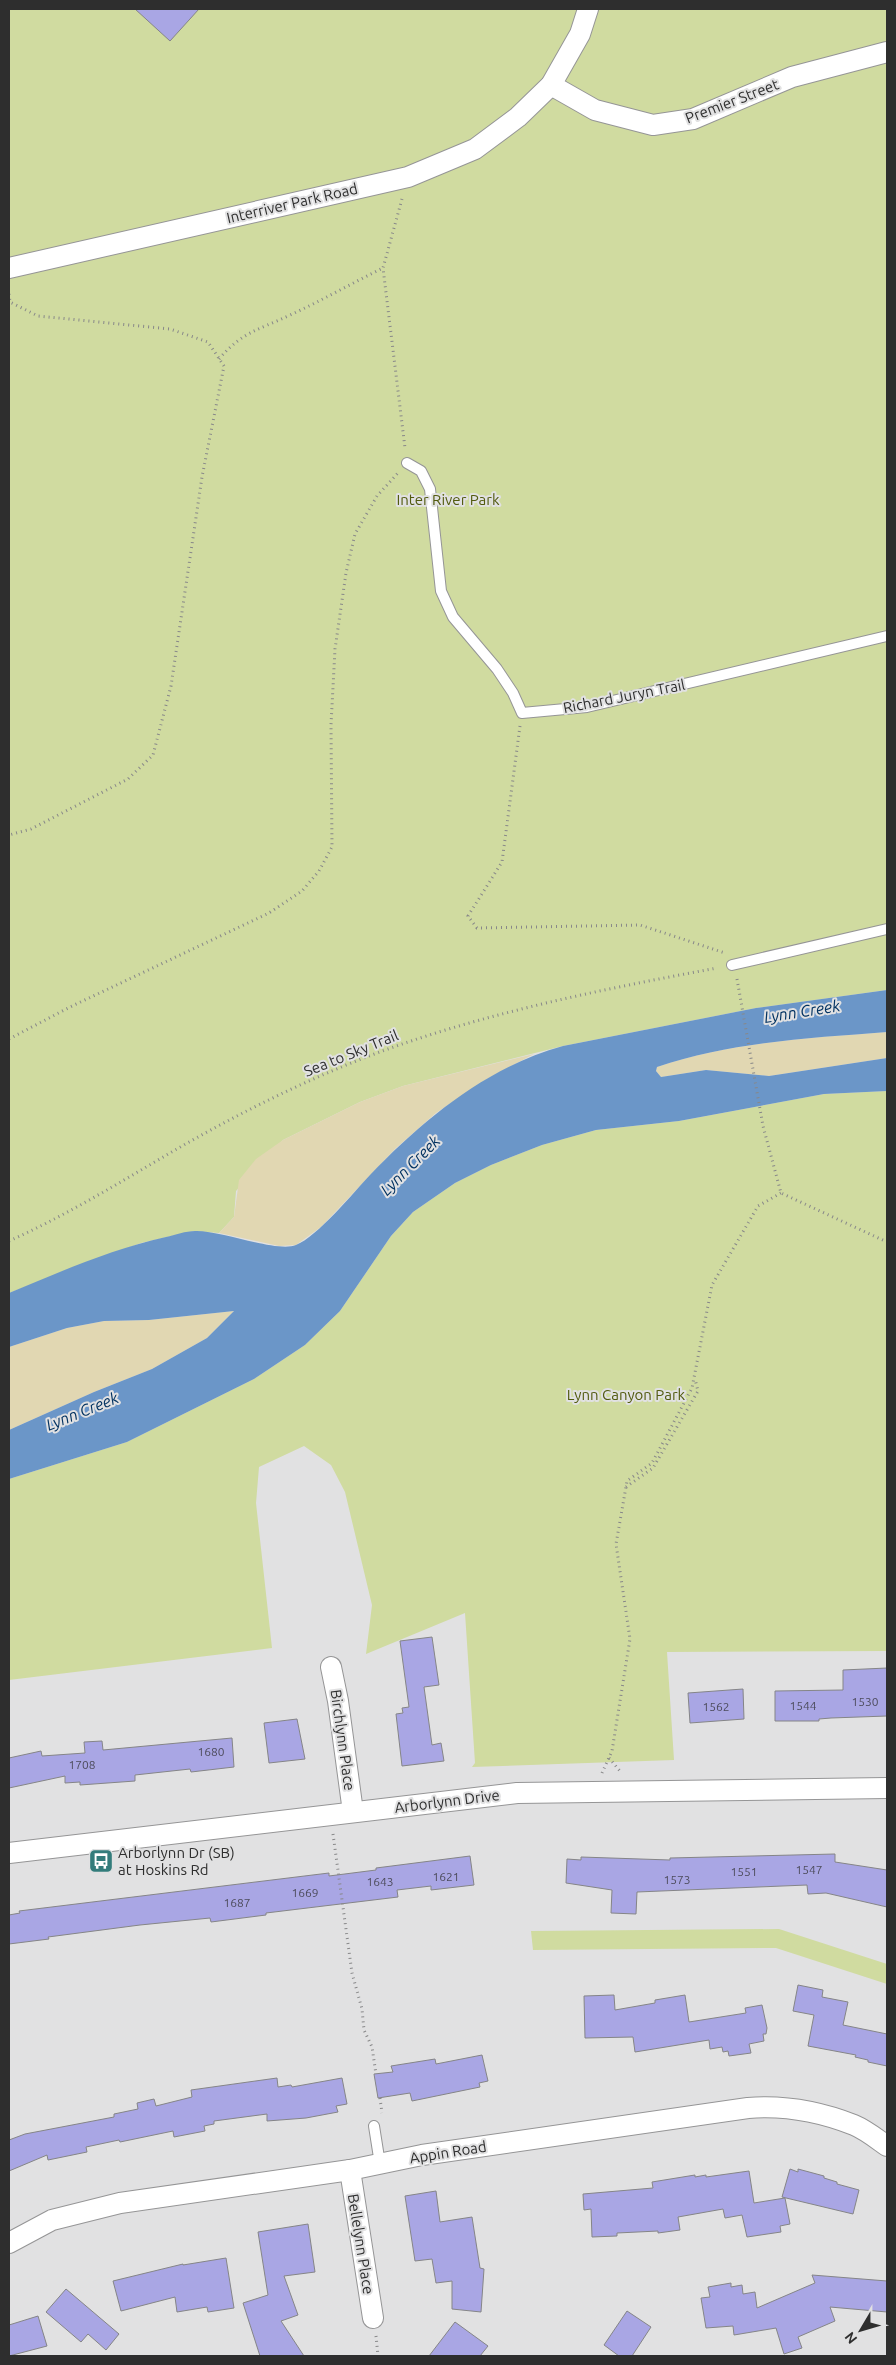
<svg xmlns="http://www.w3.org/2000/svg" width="896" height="2365" viewBox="0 0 896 2365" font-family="Ubuntu,sans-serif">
<rect width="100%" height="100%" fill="#e1e1e2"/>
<g fill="#d0dba0">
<path d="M 9,9 L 887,9 L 887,990 L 756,1008 L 563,1046 L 403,1086 L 360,1102 L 283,1140 L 236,1191 L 234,1217 L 219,1233 L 194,1231 L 141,1243 L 9,1293 Z"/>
<path d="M 887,1091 L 887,1651 L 667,1652 L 674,1760 L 472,1767 L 475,1763 L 465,1613 L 366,1654 L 372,1605 L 345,1492 L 331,1465 L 304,1446 L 259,1467 L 256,1503 L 272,1648 L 9,1680 L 9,1479 L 127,1442 L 254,1379 L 305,1345 L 340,1311 L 391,1236 L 413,1212 L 455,1183 L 491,1165 L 542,1145 L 596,1130 L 679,1121 L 824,1094 Z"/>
<path d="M 779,1929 L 887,1964 L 887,1984 L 776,1948 L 533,1950 L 531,1931 Z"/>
</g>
<g fill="#e1d7b2">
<path d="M 887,1032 L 887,1058 L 769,1076 L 706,1070 L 661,1077 L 656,1071 L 657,1067 C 732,1042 810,1038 887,1032 Z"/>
<path d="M 534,1054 L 487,1079 L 436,1113 L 395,1149 L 321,1227 L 296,1245 L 279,1246 L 219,1233 L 234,1217 L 239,1180 L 256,1159 L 283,1140 L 360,1102 L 403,1086 Z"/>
<path d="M 234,1311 L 207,1338 L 152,1369 L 94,1392 L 9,1430 L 9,1347 L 67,1328 L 104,1321 L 149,1320 Z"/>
</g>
<path fill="#6b96c8" d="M 887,990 L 887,1032 C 810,1038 732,1042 657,1067 L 656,1071 L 661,1077 L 706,1070 L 769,1076 L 887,1058 L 887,1091 L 824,1094 L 679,1121 L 596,1130 L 542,1145 L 491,1165 L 455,1183 L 413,1212 L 391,1236 L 340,1311 L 305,1345 L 254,1379 L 127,1442 L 9,1479 L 9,1430 L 94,1392 L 152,1369 L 207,1338 L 234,1311 L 149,1320 L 104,1321 L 67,1328 L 9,1347 L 9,1293 C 60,1272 111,1249 166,1237 C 175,1235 186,1231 195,1231 C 221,1230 277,1253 296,1245 C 317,1237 354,1192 370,1175 C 424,1119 487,1067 563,1046 L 756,1008 Z"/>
<g fill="#a9a6e4" stroke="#858587">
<path d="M 135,9 L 199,9 L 170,41 Z"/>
<path d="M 432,1637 L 439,1685 L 424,1687 L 432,1745 L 441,1743 L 444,1761 L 402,1766 L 396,1714 L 403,1713 L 402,1708 L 409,1707 L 400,1641 Z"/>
<path d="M 887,1668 L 887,1716 L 831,1718 L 819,1719 L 819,1721 L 775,1721 L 775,1691 L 843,1690 L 843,1670 Z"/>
<path d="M 743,1689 L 744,1719 L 690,1723 L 688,1693 Z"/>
<path d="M 297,1719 L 305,1759 L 269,1763 L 264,1723 Z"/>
<path d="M 232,1738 L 234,1767 L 191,1772 L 190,1769 L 135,1775 L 135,1781 L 80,1785 L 80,1782 L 65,1783 L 65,1776 L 9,1788 L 9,1758 L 41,1751 L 42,1756 L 85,1753 L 84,1742 L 102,1741 L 103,1750 Z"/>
<path d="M 835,1854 L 835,1862 L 887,1870 L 887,1907 L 826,1893 L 808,1894 L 807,1885 L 637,1892 L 636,1914 L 611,1913 L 612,1890 L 566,1883 L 567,1859 L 581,1860 L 581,1857 L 670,1860 L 670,1858 Z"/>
<path d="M 470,1856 L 474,1885 L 431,1890 L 431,1886 L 397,1890 L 398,1897 L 266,1913 L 266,1915 L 211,1922 L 210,1918 L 140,1925 L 48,1937 L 49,1939 L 9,1944 L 9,1915 L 20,1913 L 19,1911 L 329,1873 L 329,1876 L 376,1870 L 376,1868 Z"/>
<path d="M 798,1985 L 823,1990 L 822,1997 L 848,2002 L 843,2025 L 887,2034 L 887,2066 L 868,2062 L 868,2060 L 855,2057 L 856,2055 L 808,2046 L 814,2015 L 793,2011 Z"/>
<path d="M 614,1995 L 615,2010 L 655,2003 L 655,2000 L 685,1995 L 689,2022 L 746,2013 L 745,2008 L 762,2005 L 767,2028 L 766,2034 L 763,2034 L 764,2041 L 749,2044 L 751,2053 L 729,2056 L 728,2051 L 723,2052 L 722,2047 L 710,2049 L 709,2040 L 635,2052 L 633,2037 L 585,2038 L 584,1996 Z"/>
<path d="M 482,2055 L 488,2081 L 479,2083 L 480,2087 L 412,2101 L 410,2093 L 378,2098 L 374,2074 L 393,2072 L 391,2066 L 435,2059 L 436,2064 Z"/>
<path d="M 277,2078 L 278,2087 L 291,2085 L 292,2087 L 342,2078 L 347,2104 L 336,2106 L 338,2112 L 306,2118 L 267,2121 L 267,2114 L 214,2121 L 214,2124 L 204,2126 L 205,2131 L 174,2137 L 173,2131 L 120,2142 L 119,2140 L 86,2147 L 87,2152 L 48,2160 L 47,2155 L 9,2171 L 9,2140 L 25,2134 L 114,2117 L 114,2114 L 138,2109 L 137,2103 L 154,2099 L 156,2106 L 192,2097 L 191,2090 Z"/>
<path d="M 790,2169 L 798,2172 L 798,2169 L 824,2176 L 824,2178 L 837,2182 L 837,2184 L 859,2190 L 853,2214 L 782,2197 Z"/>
<path d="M 749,2171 L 754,2203 L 785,2198 L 790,2224 L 780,2226 L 781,2232 L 747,2237 L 742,2215 L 725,2218 L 723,2209 L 678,2217 L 680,2230 L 658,2233 L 658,2231 L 617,2233 L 617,2236 L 592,2237 L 591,2209 L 584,2210 L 583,2194 L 653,2188 L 652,2182 L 695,2175 L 695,2177 L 706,2175 L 706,2177 Z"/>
<path d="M 436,2191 L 440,2222 L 472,2217 L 480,2268 L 484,2269 L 481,2312 L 452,2309 L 452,2281 L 436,2283 L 432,2259 L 415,2261 L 405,2196 Z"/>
<path d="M 308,2224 L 315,2272 L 284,2276 L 298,2315 L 281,2321 L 304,2356 L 260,2356 L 243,2303 L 268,2295 L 258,2232 Z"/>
<path d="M 226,2258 L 234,2308 L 208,2312 L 207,2307 L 177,2312 L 175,2297 L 121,2311 L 113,2281 L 183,2264 L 183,2265 Z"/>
<path d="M 812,2275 L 887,2281 L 887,2312 L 830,2307 L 835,2321 L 798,2337 L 802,2348 L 784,2354 L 776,2328 L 734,2335 L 733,2326 L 706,2328 L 701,2298 L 710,2297 L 708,2287 L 731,2283 L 731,2287 L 742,2285 L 743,2294 L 755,2292 L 757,2308 L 815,2283 Z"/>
<path d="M 66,2289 L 119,2334 L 106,2350 L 88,2334 L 81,2342 L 46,2312 Z"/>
<path d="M 627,2311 L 651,2327 L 632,2356 L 619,2356 L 604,2345 Z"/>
<path d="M 38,2316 L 47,2346 L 9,2356 L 9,2325 Z"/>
<path d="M 455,2322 L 488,2346 L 480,2356 L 429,2356 Z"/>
</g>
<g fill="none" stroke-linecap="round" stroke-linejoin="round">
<defs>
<g id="lane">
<path d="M 407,463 L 421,471 L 430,489 L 441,591 L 453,617 L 497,669 L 513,693 L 522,713 L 587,707 L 887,636"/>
<path d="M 732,965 L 887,929"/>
<path d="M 374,2126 L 380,2164"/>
</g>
<g id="street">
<path d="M 551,85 L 595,110 L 653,125 L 693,119 L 792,77 L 887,52"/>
<path d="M 9,268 L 408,177 L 475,149 L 518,117 L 551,85 L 580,34 L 588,9"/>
<path d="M 331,1667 L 338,1701 L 353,1812"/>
<path d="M 9,1853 L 517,1793 L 887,1788"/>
<path d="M 350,2170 L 373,2318"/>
<path d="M 9,2243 L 52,2220 L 120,2203 L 350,2170 L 422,2155 L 748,2108 C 784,2105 821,2112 854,2125 C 866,2130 877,2139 887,2146"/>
</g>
</defs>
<use href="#lane" stroke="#959596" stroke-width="12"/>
<use href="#street" stroke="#959596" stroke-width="22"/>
<g stroke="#888889" stroke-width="3" stroke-dasharray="1 4" stroke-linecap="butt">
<path d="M 402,199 L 383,268 L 405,448"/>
<path d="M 9,294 L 10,302 L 38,316 L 170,329 L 208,342 L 224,366 L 202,477 L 171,686 L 153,755 L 128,779 L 31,829 L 9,835"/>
<path d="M 219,359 C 243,331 259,330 290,315 C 321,301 352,283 383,268"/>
<path d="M 520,726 L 502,862 L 468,916 L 477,928 L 640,925 L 725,953"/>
<path d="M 737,979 L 763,1126 L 781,1193 L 887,1242"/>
<path d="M 9,1039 L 70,1007 L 269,913 L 302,891 L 319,871 L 332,847 L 331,725 L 335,649 L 346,573 L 355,534 L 377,496 L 398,473"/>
<path d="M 9,1241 C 65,1216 117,1184 170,1153 C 218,1125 268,1099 318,1077 C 444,1021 582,993 717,968"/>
<path d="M 626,1487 L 653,1468 L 698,1391 L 695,1379"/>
<path d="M 609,1758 L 620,1771"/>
<path d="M 602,1773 L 612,1751 L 630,1639 L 616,1544 L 627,1481 L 652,1463 L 692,1388 L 712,1285 L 758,1206 L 781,1193"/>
<path d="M 333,1834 L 352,1973 L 362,2009 L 364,2030 L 372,2047 L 376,2074"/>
<path d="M 380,2098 L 382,2113"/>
<path d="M 376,2336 L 378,2356"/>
</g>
<use href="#lane" stroke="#fff" stroke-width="10"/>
<use href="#street" stroke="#fff" stroke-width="20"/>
</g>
<defs>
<symbol id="bus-square" viewBox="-11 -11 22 22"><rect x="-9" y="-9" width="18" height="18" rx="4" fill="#337c7b" stroke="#e1e1e2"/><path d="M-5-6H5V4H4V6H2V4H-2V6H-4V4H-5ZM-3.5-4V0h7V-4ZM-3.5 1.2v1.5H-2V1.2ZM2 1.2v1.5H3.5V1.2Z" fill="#fff"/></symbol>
</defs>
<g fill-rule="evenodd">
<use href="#bus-square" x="87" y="1847" width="28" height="28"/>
</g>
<g text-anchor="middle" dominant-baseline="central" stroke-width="4" stroke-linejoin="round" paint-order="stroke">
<g font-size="12" fill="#4d4c5c">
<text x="865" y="1701">1530</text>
<text x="803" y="1705">1544</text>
<text x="716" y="1706">1562</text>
<text x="211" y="1751">1680</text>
<text x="82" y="1764">1708</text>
<text x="809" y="1869">1547</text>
<text x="744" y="1871">1551</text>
<text x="446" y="1876">1621</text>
<text x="677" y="1879">1573</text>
<text x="380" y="1881">1643</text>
<text x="305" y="1892">1669</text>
<text x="237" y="1902">1687</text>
</g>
<g font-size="15" fill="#2e2e2e" stroke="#e1e1e2">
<text transform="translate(732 101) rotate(-21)">Premier Street</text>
<text transform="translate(292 203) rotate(-13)">Interriver Park Road</text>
<text transform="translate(624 696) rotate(-11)">Richard Juryn Trail</text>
<text transform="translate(351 1053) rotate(-22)">Sea to Sky Trail</text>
<text transform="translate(343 1740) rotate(82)">Birchlynn Place</text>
<text transform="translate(447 1801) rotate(-7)">Arborlynn Drive</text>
<text transform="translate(448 2152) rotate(-9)">Appin Road</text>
<text transform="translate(361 2244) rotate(81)">Bellelynn Place</text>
</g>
<g font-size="15" fill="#525b0f" stroke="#e1e1e2">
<text x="448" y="499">Inter River Park</text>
<text x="626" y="1394">Lynn Canyon Park</text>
</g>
<g font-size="15" fill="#2e2e2e" stroke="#e1e1e2" text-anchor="start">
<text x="118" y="1852">Arborlynn Dr (SB)<tspan x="118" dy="17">at Hoskins Rd</tspan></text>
</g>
<g font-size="16" font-style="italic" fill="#023261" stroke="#e1e1e2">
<text transform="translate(802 1011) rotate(-9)">Lynn Creek</text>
<text transform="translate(410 1165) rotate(-45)">Lynn Creek</text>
<text transform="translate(82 1411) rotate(-22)">Lynn Creek</text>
</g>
</g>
<rect width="896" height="2365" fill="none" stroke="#2e2e2e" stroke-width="20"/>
<g transform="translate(861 2330) rotate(232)" stroke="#e1e1e2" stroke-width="4" paint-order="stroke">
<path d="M0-4L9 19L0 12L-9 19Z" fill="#2e2e2e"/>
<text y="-8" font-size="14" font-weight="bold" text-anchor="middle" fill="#2e2e2e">N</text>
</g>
</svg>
